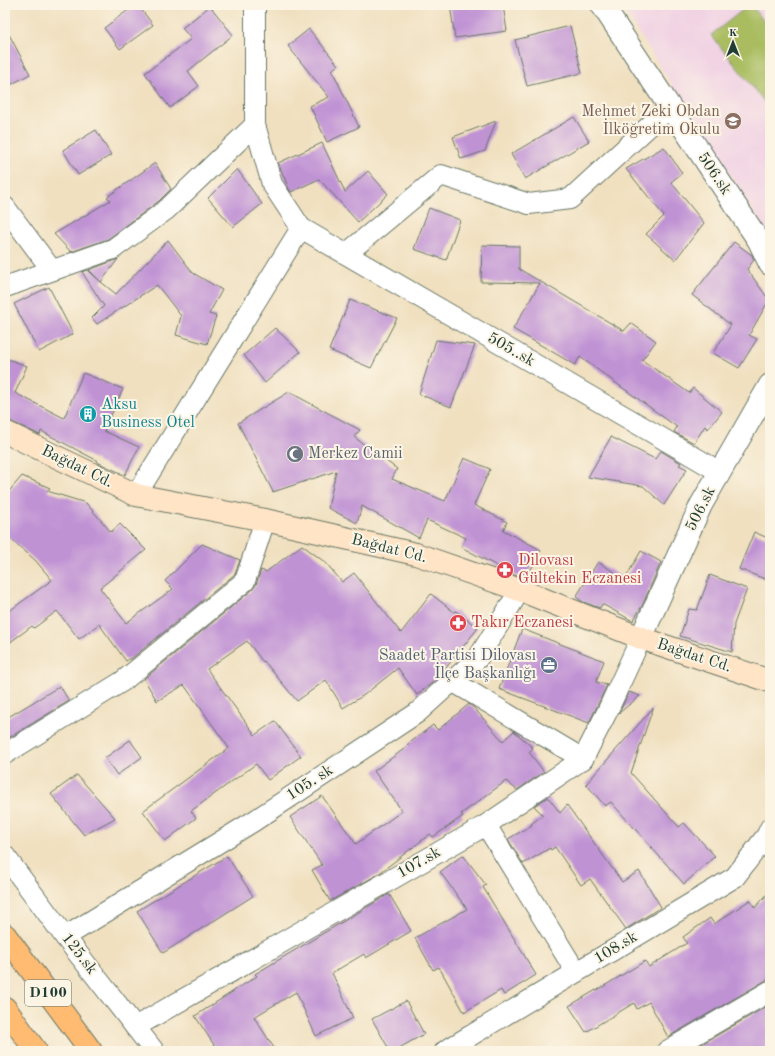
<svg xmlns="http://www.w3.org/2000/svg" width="775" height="1056" viewBox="0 0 775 1056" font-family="'Old Standard TT',serif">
<rect width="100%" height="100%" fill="#fcf5e5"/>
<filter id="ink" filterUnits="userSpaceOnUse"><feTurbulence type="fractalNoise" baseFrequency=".025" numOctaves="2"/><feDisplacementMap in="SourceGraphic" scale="8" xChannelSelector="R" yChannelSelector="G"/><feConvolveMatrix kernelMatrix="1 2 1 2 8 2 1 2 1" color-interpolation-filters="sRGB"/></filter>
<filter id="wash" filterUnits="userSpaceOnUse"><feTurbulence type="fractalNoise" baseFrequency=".012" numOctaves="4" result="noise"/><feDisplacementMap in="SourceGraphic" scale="16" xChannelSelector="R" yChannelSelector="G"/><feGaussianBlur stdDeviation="0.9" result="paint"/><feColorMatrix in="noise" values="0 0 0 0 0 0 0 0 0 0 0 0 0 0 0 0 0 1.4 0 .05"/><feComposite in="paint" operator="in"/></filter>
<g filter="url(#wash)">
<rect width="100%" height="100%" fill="#f0e0c0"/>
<path fill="#f0d0e4" d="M 621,5 L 770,5 L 770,238 Z"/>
<path fill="#a9bd61" stroke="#647d4a" d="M 749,5 L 751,5 L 770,29 L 770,103 L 767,105 L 711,35 Z"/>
<g id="blocks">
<g fill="#bf92d4">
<path d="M 135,5 L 138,5 L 153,25 L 120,49 L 104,28 Z"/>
<path d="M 450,5 L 503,5 L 507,31 L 455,38 Z"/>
<path d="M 210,6 L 233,35 L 188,71 L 199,86 L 170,108 L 145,73 L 191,39 L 182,28 Z"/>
<path d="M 570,26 L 582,73 L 527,86 L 515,40 Z"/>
<path d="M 5,27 L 30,74 L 5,88 Z"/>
<path d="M 309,29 L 338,65 L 332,70 L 359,127 L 327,142 L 310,106 L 329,97 L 288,46 Z"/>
<path d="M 574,117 L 589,141 L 525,179 L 511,154 Z"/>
<path d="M 496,121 L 485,151 L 461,159 L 453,137 Z"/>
<path d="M 96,130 L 111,155 L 78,175 L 63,150 Z"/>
<path d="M 322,143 L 345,192 L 368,171 L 388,194 L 358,222 L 319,179 L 291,192 L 289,189 L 278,163 Z"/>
<path d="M 664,147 L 682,173 L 671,182 L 704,223 L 675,260 L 646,234 L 664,216 L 626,169 Z"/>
<path d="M 155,163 L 171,189 L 159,201 L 108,239 L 71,252 L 54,234 L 111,200 L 107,197 Z"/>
<path d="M 237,169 L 262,204 L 233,227 L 208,198 Z"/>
<path d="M 429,208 L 460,220 L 446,260 L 414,249 Z"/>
<path d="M 168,240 L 193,273 L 222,290 L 209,314 L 216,316 L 207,344 L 176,335 L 181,316 L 157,285 L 97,324 L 92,318 L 104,306 L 82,272 L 88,270 L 101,282 L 89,270 L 118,259 L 101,282 L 116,294 Z"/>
<path d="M 734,242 L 752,255 L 754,260 L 747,269 L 769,300 L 749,335 L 757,339 L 739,368 L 713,353 L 731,325 L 692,295 Z"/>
<path d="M 482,245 L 519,246 L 519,269 L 624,331 L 631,323 L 656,341 L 642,360 L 689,393 L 693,388 L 722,412 L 708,429 L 705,426 L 694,443 L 674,432 L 677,427 L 580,357 L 575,365 L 513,329 L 540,283 L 481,282 Z"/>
<path d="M 49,287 L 73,334 L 39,352 L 14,304 Z"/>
<path d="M 350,300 L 397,318 L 371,368 L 329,350 Z"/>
<path d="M 275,328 L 300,352 L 265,383 L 244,355 Z"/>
<path d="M 436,340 L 475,345 L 451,407 L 419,394 Z"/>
<path d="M 5,358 L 27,366 L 15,393 L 64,418 L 83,373 L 123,389 L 104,431 L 139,447 L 125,475 L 97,462 L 98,461 L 41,431 L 40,435 L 10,421 L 5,420 Z"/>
<path d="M 289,392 L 360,430 L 354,437 L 397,469 L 392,479 L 445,501 L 464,458 L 490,469 L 474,505 L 507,522 L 503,530 L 541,550 L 526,579 L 514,575 L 461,547 L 466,538 L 427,520 L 419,538 L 362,506 L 357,523 L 328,508 L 336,471 L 273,492 L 238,423 Z"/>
<path d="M 611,437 L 655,459 L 661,451 L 681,463 L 679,465 L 687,469 L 664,505 L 643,486 L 588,477 Z"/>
<path d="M 22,476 L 50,488 L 47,491 L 86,503 L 111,532 L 120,524 L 146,550 L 100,588 L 126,623 L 173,589 L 165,581 L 202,544 L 240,560 L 235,574 L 131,659 L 131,658 L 126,661 L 99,624 L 79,639 L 57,611 L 34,628 L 32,626 L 5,646 L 5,614 L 52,580 L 35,560 L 5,534 L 5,496 Z"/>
<path d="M 754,532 L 770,539 L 770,581 L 739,569 Z"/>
<path d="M 302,545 L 326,563 L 342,582 L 354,573 L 401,633 L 431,594 L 454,612 L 456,611 L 478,628 L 445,669 L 438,666 L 444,673 L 417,695 L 398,668 L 364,695 L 343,708 L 326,680 L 297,701 L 264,661 L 263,662 L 247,641 L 207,669 L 255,735 L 275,721 L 301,756 L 268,780 L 256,764 L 191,811 L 196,818 L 165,841 L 143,811 L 229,748 L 184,685 L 157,701 L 144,679 L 252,590 L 256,585 L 261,570 L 266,572 Z"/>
<path d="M 641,551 L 661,562 L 642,606 L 633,621 L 602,604 L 600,608 L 583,602 L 576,597 L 598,562 L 625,579 Z"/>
<path d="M 710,575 L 747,589 L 734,624 L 732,652 L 680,636 L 689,609 L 697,610 Z"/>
<path d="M 522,629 L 604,661 L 596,682 L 607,685 L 589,723 L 499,689 Z"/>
<path d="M 60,686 L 69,701 L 5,740 L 5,719 Z"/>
<path d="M 629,692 L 640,696 L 619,713 Z"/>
<path d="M 469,704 L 474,708 L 503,741 L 514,731 L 533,748 L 529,752 L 544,772 L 517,790 L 506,781 L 461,814 L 463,816 L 433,837 L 430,834 L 377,875 L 330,901 L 312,870 L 322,865 L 290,817 L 322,796 L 356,844 L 402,811 L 374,771 L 408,746 L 407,745 L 433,725 L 438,730 Z"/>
<path d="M 653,708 L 631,773 L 679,827 L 684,823 L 715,856 L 684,884 L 611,802 L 605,806 L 586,784 Z"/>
<path d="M 130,740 L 142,757 L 117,775 L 105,758 Z"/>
<path d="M 77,775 L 115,818 L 84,835 L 51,794 Z"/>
<path d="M 548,797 L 560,813 L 567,805 L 622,882 L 639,871 L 661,907 L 626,929 L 590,879 L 581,885 L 555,847 L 551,850 L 550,848 L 523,864 L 508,839 L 532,825 L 531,824 L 543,815 L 534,806 Z"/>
<path d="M 463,855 L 486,885 L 483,887 L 536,975 L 504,995 L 501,990 L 464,1012 L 439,967 L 433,970 L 415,938 L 467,909 L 440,872 Z"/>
<path d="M 227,856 L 253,896 L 163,953 L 137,911 Z"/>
<path d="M 770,891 L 770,978 L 668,1037 L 649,1002 L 637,1009 L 634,1003 L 586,1032 L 569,1006 L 596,990 L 596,991 L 645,961 L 649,967 L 687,943 L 683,937 L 710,918 L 714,924 L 750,900 L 755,908 Z"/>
<path d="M 389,894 L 411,931 L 366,958 L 364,954 L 332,973 L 353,1018 L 316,1036 L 296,992 L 254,1017 L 276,1051 L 218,1051 L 195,1016 L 257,976 L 255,974 Z"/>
<path d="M 406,1001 L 424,1034 L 394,1051 L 390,1051 L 372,1019 Z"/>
<path d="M 767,1006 L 770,1010 L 770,1051 L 690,1051 Z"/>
</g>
</g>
</g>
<g filter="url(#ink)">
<use href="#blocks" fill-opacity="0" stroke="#687665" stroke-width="1"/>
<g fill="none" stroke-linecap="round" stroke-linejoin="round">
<defs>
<g id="minor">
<path d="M 5,207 L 51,269"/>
<path d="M 301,228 L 720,472"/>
<path d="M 346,254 L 441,175 L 529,204 L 570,199 L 670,107"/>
<path d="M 5,287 L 113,249 L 166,210 L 255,125"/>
<path d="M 136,495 L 301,228 L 272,184 L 255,125 L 255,5"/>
<path d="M 452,681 L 583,759"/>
<path d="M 5,754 L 123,681 L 245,581 L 265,520"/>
<path d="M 486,825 L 576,972"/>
<path d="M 5,856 L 65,937 L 154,1051"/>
<path d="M 65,937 L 254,821 L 417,713 L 478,658 L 520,590"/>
<path d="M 135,1027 L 486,825 L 583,759 L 607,712 L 641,638"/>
<path d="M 445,1051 L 735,877 L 767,835 L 770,828"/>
<path d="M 667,1051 L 770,991"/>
</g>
<g id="tertiary">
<path d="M 602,5 L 759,241 L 770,264"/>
<path d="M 641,638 L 701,505 L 770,385"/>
</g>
<path id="secondary" d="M 5,432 L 136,495 L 265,520 L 416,554 L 520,590 L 641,638 L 770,681"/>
<g id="trunk">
<path d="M 5,935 L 91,1051"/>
<path d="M 5,1008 L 36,1051"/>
</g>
</defs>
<use href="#minor" stroke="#687665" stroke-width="22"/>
<use href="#tertiary" stroke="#687665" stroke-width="24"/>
<use href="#secondary" stroke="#687665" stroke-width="24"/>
<use href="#trunk" stroke="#687665" stroke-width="24"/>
<use href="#minor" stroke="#fff" stroke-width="20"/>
<use href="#tertiary" stroke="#fff" stroke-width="22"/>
<use href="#secondary" stroke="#ffe4c6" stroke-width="22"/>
<use href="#trunk" stroke="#febb71" stroke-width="22"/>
</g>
</g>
<defs>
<symbol id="school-disc" viewBox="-11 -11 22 22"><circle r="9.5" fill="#8d6e63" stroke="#fcf5e5"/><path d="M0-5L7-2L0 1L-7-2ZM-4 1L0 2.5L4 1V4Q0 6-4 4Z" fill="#fff"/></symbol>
<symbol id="building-disc" viewBox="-11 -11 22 22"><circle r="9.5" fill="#0f9aa8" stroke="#fcf5e5"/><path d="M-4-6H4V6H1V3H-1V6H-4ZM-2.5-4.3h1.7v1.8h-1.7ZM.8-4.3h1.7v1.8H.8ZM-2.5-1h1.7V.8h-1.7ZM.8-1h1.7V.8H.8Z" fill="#fff"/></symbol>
<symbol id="mosque-disc" viewBox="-11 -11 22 22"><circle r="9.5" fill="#6b7280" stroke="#fcf5e5"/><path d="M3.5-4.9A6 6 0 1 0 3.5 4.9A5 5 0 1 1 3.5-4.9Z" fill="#fff"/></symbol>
<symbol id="pharmacy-disc" viewBox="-11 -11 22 22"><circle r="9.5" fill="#e0444e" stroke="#fcf5e5"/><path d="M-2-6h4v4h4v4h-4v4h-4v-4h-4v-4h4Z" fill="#fff"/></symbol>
<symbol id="office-disc" viewBox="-11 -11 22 22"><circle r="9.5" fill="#5c6f8a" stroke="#fcf5e5"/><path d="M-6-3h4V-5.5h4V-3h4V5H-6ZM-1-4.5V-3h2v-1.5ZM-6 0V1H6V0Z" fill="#fff"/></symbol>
</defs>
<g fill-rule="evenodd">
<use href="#school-disc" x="723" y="111" width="20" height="20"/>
<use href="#building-disc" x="78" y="404" width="20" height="20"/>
<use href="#mosque-disc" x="285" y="444" width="20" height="20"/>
<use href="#pharmacy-disc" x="495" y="560" width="20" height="20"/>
<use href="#pharmacy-disc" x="448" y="613" width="20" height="20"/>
<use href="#office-disc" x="539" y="655" width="20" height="20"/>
</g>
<g text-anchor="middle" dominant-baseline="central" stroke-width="4" stroke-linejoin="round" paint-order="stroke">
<rect fill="#fcf5e5" stroke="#617469" stroke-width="1" x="25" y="980" width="46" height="26" rx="3"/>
<g font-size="15" font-weight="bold" fill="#1f3d34">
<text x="48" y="993">D100</text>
</g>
<g font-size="16" fill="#785e54" stroke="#fcf5e5" text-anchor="end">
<text x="720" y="112">Mehmet Zeki Obdan<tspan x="720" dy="18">İlköğretim Okulu</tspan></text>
</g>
<g font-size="16" fill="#1f3d34" stroke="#fcf5e5">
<text transform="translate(714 174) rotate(56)">506.sk</text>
<text transform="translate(511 350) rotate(30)">505..sk</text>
<text transform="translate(77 467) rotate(26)">Bağdat Cd.</text>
<text transform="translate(701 509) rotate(-63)">506.sk</text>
<text transform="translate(389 549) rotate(14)">Bağdat Cd.</text>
<text transform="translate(694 656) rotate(18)">Bağdat Cd.</text>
<text transform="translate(310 783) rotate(-33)">105. sk</text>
<text transform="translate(419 863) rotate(-30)">107.sk</text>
<text transform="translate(616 948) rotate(-31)">108.sk</text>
<text transform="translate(79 954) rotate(52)">125.sk</text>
</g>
<g font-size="16" fill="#0d838f" stroke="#fcf5e5" text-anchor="start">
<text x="101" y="405">Aksu<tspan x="101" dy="18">Business Otel</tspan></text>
</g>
<g font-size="16" fill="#5b616d" stroke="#fcf5e5" text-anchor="start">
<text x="308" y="454">Merkez Camii</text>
</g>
<g font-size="16" fill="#be3a42" stroke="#fcf5e5" text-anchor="start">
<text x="518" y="561">Dilovası<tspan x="518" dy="18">Gültekin Eczanesi</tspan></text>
<text x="471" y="623">Takır Eczanesi</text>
</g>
<g font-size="16" fill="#4e5e75" stroke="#fcf5e5" text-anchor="end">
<text x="536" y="656">Saadet Partisi Dilovası<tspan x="536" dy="18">İlçe Başkanlığı</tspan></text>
</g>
</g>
<rect width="775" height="1056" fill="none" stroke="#fcf5e5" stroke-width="20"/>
<g transform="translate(733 42)" stroke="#fcf5e5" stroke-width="3" paint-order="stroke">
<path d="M0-3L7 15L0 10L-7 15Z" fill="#1f3d34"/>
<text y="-6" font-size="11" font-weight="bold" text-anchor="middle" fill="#1f3d34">K</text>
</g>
</svg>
